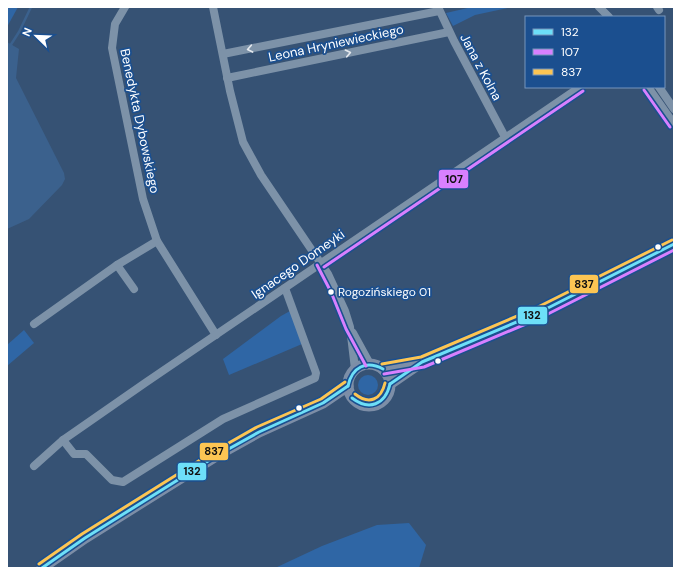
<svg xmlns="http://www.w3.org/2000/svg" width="681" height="575" viewBox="0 0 681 575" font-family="'DM Sans',sans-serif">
<rect width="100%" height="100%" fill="#365274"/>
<g fill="#2f66a5">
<path d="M 7,7 L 18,7 L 7,27 Z"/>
<path d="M 472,7 L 512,7 L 475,15 L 453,26 L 446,13 Z"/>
<path d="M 290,311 L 302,344 L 229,375 L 223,359 L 281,316 Z"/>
<path d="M 24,330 L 34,343 L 7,366 L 7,345 Z"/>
<circle cx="368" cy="385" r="10"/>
<path d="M 409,523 L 426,545 L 419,568 L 275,568 L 322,546 L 377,525 Z"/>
</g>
<path fill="#3b618d" d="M 7,42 L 19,49 L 16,78 L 64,173 L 65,179 L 62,185 L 29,219 L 7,229 Z"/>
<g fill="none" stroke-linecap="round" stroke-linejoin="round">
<path stroke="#3b618d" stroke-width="2.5" d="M 10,46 L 19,32 L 31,7"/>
<g stroke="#7d92a8" stroke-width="8">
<path d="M 125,7 L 115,24 L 112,48 L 143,199 L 157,241 L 216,335"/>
<path d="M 213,7 L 230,91 L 243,142 L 261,175 L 328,274 L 345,311 L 350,327 L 355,369"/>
<path d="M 438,7 L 454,41 L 505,137"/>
<path d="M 599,7 L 609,17"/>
<path d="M 657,7 L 659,10"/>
<path d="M 223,54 L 439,11"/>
<path d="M 227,78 L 449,32"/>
<path d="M 648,87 L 674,124"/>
<path d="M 659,87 L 674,109"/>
<path d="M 117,265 L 134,289"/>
<path d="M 34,324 L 117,265 L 157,241"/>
<path d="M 353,333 L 370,364"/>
<path d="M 63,440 L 74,454 L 86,454 L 112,480 L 123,482 L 223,419 L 315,378 L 316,373 L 285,288"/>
<path d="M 34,466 L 63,440 L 145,383 L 580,87"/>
</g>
<g stroke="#7d8ea7" stroke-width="11">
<circle cx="369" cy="385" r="21"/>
<path d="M 383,369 L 414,364"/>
<path d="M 390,384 L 422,362 L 538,313 L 674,244"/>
<path d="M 42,568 L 85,538 L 216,456 L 259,432 L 323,403 L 348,386"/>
</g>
<defs>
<g id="bus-1">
<path d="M 390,384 L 422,362 L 538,313 L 674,244"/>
<path d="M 348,386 C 352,367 366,360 383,369"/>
<path d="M 352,398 C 369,411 385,405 390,384"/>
<path d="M 42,568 L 85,538 L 216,456 L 259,432 L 323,403 L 348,386"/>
</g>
<g id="bus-2">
<path d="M 644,90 L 670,127"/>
<path d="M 317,265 L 331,292 L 346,329 L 366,366"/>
<path d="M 324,267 L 583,91"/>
<path d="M 384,374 L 424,367 L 540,318 L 674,250"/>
</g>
<g id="bus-3">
<path d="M 382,364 L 421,357 L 536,308 L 672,240"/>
<path d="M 355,394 C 369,405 381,400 385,383"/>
<path d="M 39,564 L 82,534 L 213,452 L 257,427 L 321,399 L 345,382"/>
</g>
</defs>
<use href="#bus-1" stroke="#1b4f8f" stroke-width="6"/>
<use href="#bus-2" stroke="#1b4f8f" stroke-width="6"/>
<use href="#bus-3" stroke="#1b4f8f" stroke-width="6"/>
<use href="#bus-1" stroke="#6ddff8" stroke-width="3"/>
<use href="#bus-2" stroke="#d880ff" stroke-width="3"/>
<use href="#bus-3" stroke="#fcc553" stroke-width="3"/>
</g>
<defs><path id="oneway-chevron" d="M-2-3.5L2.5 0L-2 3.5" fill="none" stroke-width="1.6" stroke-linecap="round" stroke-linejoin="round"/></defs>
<g stroke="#e5e9ee">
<use href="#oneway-chevron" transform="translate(250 49) rotate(169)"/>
<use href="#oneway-chevron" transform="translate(348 53) rotate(-12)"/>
</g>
<g fill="#fff" stroke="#1b4f8f" stroke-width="1.5">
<circle cx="658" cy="247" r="3.5"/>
<circle cx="331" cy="292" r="3.5"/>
<circle cx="438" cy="361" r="3.5"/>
<circle cx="299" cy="408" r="3.5"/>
</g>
<g text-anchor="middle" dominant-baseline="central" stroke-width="3.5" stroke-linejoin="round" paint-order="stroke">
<g font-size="12" fill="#fff" stroke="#1b4f8f" text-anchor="start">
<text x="338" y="292">Rogozińskiego 01</text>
</g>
<g font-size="13" fill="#fff" stroke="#1b4f8f">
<text transform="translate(336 43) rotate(-12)">Leona Hryniewieckiego</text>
<text transform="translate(481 67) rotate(62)">Jana z Kolna</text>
<text transform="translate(140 121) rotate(78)">Benedykta Dybowskiego</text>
<text transform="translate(298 264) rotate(-35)">Ignacego Domeyki</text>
</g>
</g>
<g stroke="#1b4f8f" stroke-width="1.5">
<rect x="438" y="169" width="31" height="20" rx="4" fill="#d880ff"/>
<rect x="569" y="274" width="30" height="20" rx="4" fill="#fcc553"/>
<rect x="517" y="306" width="31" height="19" rx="4" fill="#6ddff8"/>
<rect x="199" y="442" width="30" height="19" rx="4" fill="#fcc553"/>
<rect x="177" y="462" width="30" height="19" rx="4" fill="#6ddff8"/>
</g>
<g font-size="11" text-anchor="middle" font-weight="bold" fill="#111">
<text x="454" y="183">107</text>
<text x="584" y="288">837</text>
<text x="532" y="319">132</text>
<text x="214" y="455">837</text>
<text x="192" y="475">132</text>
</g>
<rect width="681" height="575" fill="none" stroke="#ffffff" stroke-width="16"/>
<rect x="525" y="16" width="140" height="72" fill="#1b4f8f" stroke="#7695bc"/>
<rect x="533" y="29" width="20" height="6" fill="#6ddff8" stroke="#7695bc"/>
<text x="561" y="36" font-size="12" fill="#ffffff">132</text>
<rect x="533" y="49" width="20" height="6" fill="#d880ff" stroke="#7695bc"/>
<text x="561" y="56" font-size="12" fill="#ffffff">107</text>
<rect x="533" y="69" width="20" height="6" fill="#fcc553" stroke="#7695bc"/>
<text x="561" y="76" font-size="12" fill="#ffffff">837</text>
<g transform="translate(36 36) rotate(293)" stroke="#1b4f8f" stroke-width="3" paint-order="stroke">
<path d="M0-3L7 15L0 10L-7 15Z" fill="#ffffff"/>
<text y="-6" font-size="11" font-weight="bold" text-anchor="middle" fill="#ffffff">N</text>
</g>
</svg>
